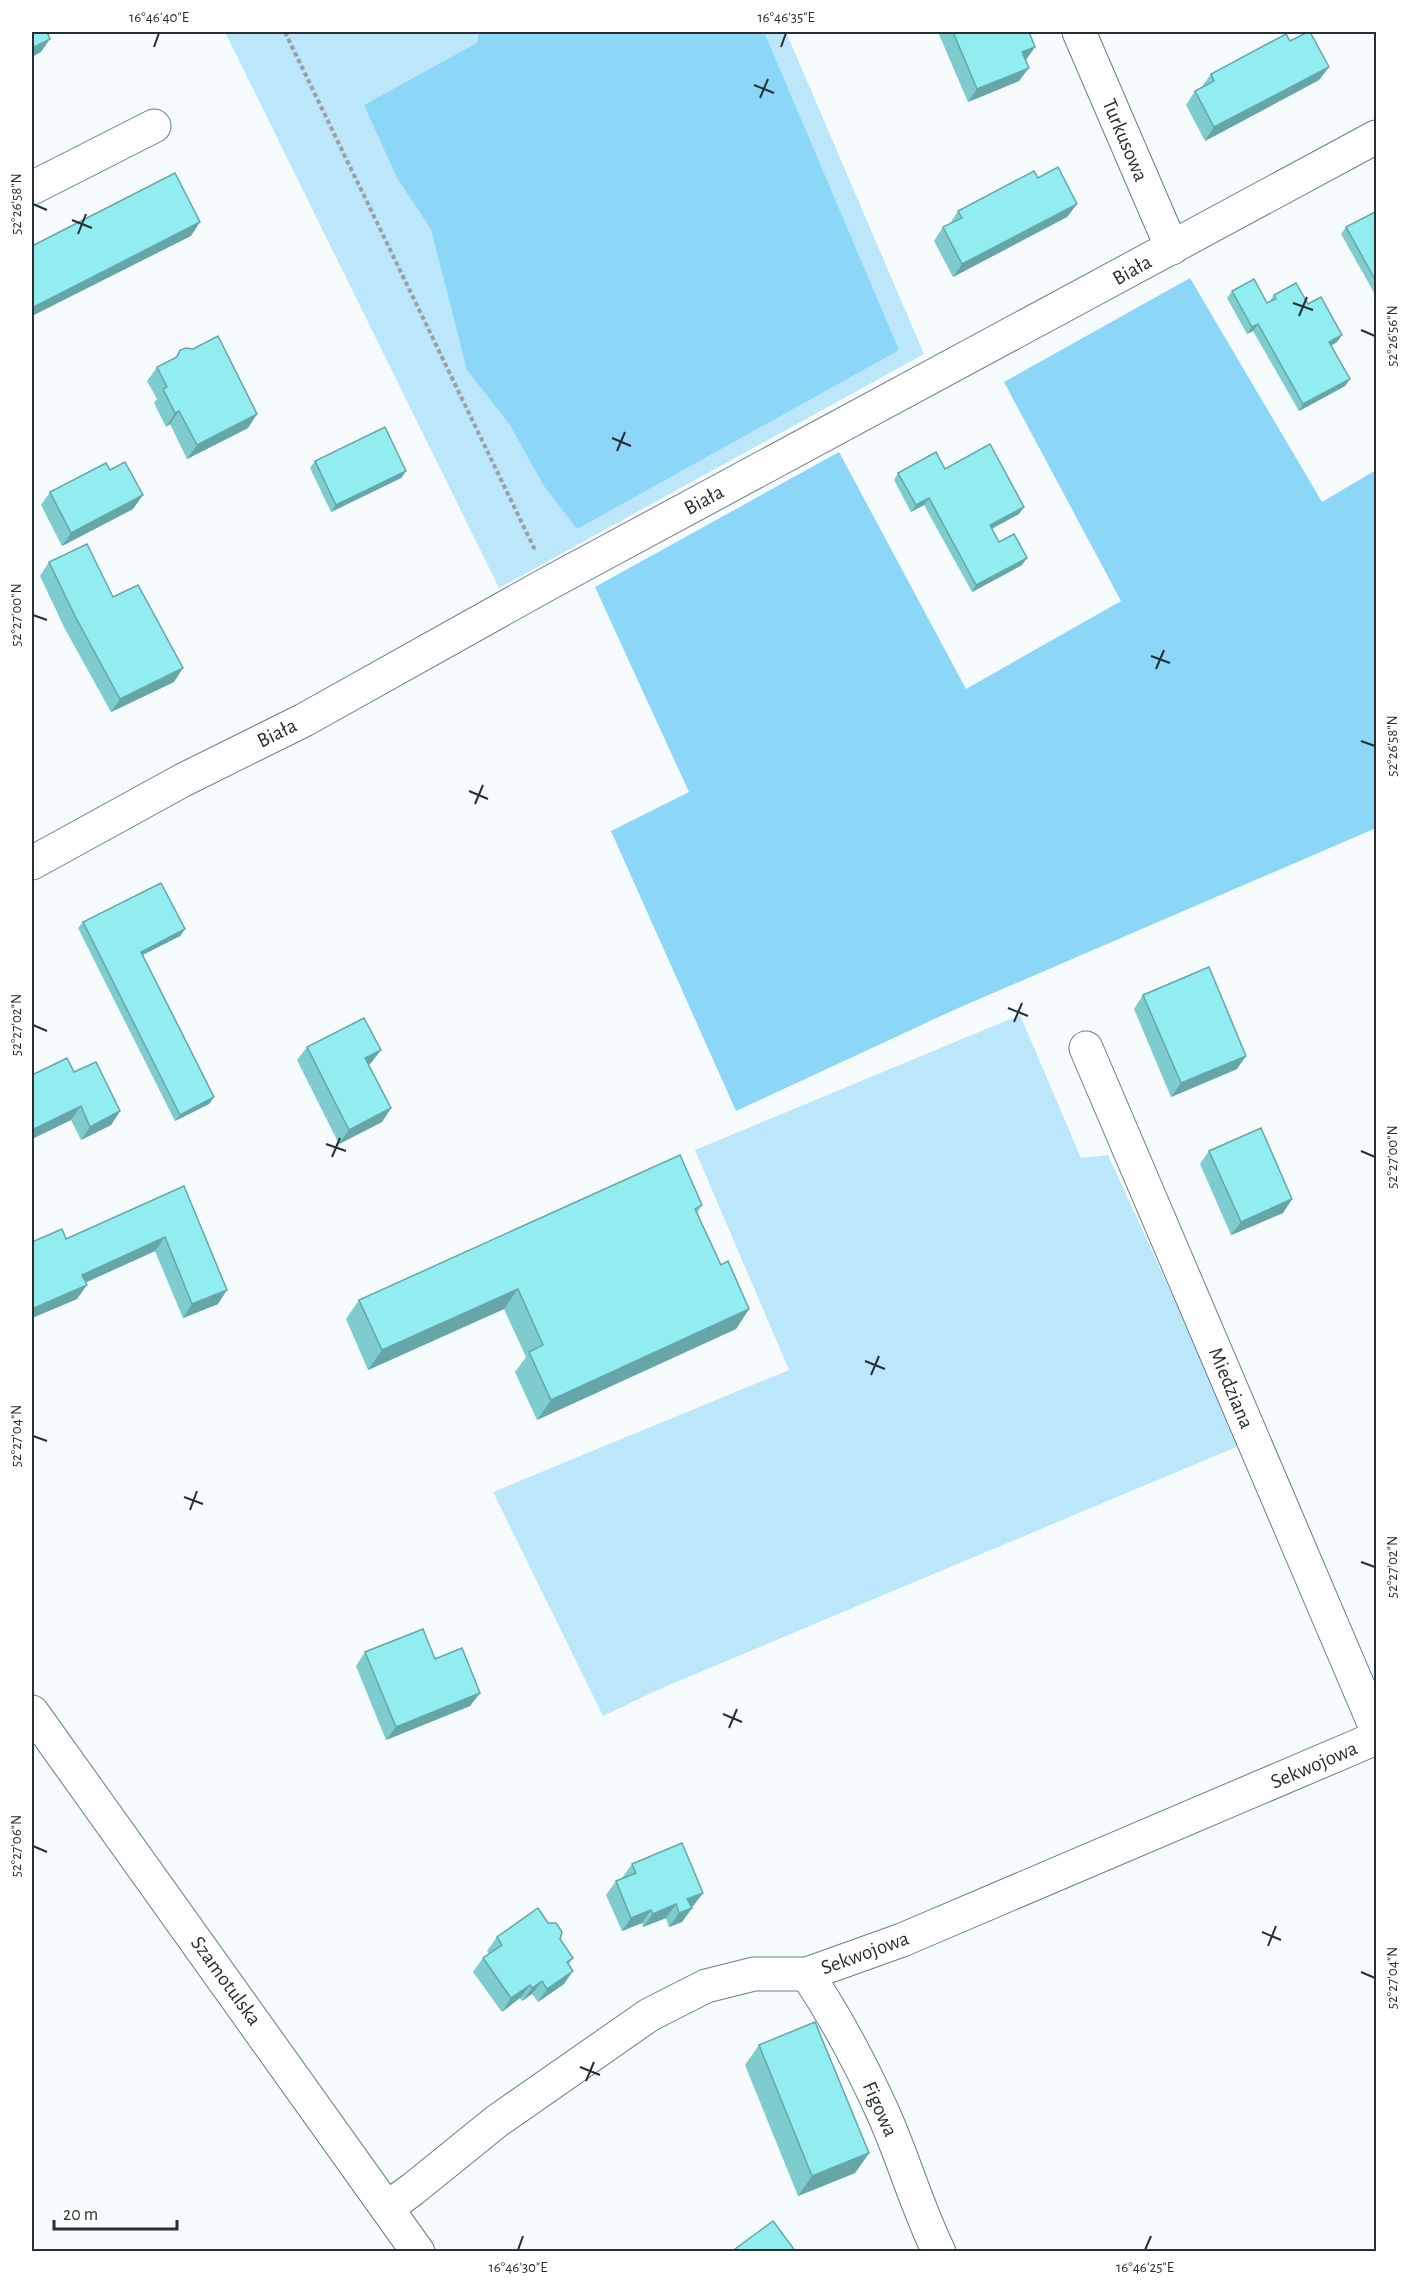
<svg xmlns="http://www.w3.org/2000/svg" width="1408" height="2283" viewBox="0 0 1408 2283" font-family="'Alegreya Sans',sans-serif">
<rect width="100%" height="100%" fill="#f6fbfd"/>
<g fill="#bce7fb">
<path d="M 225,32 L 786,32 L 924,354 L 499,588 Z"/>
<path d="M 1020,1015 L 1081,1158 L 1108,1155 L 1241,1445 L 662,1688 L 603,1716 L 493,1492 L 789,1370 L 695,1150 Z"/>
</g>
<g fill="#8cd6f7">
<path d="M 479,32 L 764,32 L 899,350 L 577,529 L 544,486 L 510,425 L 467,370 L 431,229 L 397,178 L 364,105 L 477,43 Z"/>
<path d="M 1190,278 L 1322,502 L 1376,470 L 1376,828 L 956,1009 L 736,1111 L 611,831 L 689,792 L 595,587 L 839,452 L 966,689 L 1121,601 L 1004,382 Z"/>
</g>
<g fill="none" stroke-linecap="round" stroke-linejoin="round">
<defs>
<g id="minor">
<path d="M 1079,32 L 1172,248"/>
<path d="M 32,188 L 154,126"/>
<path d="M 32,863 L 183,780 L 304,720 L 551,582 L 1376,137"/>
<path d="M 1086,1048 L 1376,1728"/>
<path d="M 32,1712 L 418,2252"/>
<path d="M 807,1974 C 837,2019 862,2066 884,2115 C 904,2160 917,2207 939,2252"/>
<path d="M 387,2208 L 413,2189 L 497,2121 L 649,2015 L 706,1986 L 754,1974 L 807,1974 L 902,1940 L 1376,1738"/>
</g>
</defs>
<use href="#minor" stroke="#697e88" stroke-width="35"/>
<path stroke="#9aa0a3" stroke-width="4" stroke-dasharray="4.5 3" stroke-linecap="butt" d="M 285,32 L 535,550"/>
<use href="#minor" stroke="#fff" stroke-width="33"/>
</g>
<g fill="#7eccce">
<path d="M 938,32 L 1029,32 L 1026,60 L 1019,81 L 968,102 Z"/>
<path d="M 1290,41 L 1329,67 L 1319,80 L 1205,141 L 1186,105 L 1195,91 L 1201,88 L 1211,74 Z"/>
<path d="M 1038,178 L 1077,204 L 1067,217 L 953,277 L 934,241 L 943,227 L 949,225 L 958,211 Z"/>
<path d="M 1377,211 L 1377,298 L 1341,234 L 1346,227 Z"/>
<path d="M 1232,291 L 1267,303 L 1269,302 L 1274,295 L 1308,304 L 1337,342 L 1331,346 L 1350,379 L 1345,386 L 1299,411 L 1253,331 L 1247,334 L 1227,298 Z"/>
<path d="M 180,350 L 257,414 L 248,428 L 187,459 L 170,424 L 166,427 L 154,403 L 157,399 L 147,381 L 157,367 L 174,359 Z"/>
<path d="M 315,461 L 406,471 L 401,478 L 331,512 L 310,468 Z"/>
<path d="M 945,469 L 1019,514 L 992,529 L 999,542 L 1022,565 L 972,592 L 924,505 L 911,512 L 894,480 L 898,473 Z"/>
<path d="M 50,492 L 133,509 L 62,546 L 41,505 Z"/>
<path d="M 49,562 L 113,597 L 174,682 L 111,712 L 65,629 L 40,576 Z"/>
<path d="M 83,922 L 185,929 L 180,936 L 143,955 L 214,1097 L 209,1104 L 175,1121 L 78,928 Z"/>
<path d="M 1143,995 L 1237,1069 L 1171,1097 L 1134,1009 Z"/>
<path d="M 307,1047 L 371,1063 L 369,1065 L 391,1108 L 382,1122 L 339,1144 L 297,1060 Z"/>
<path d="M 74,1072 L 120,1111 L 111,1125 L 81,1140 L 71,1120 L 32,1139 L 32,1075 Z"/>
<path d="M 1209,1151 L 1292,1199 L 1283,1213 L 1231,1235 L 1200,1164 Z"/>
<path d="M 184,1186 L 218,1304 L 183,1318 L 155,1251 L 85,1283 L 77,1299 L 32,1318 L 32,1242 L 66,1239 Z"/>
<path d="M 702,1205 L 697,1213 L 721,1265 L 749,1309 L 736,1329 L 537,1420 L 515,1372 L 526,1357 L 504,1309 L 368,1370 L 346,1319 L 359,1300 Z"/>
<path d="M 365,1652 L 435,1659 L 480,1693 L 470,1706 L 386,1740 L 356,1666 Z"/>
<path d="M 632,1864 L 703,1893 L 693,1906 L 691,1907 L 692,1908 L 682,1922 L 669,1927 L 666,1918 L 643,1927 L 642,1923 L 622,1931 L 606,1895 L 616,1881 L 623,1878 L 622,1878 Z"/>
<path d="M 497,1937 L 560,1939 L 573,1958 L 569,1964 L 564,1984 L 538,2002 L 532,1994 L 522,2001 L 520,1998 L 502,2012 L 473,1972 L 483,1958 L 489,1954 L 487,1951 Z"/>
<path d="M 759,2045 L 869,2153 L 855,2173 L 798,2196 L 745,2065 Z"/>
</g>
<g fill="#66a6a8">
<path d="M 50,39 L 41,52 L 32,57 L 32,48 Z"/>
<path d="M 1035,47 L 1026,60 L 1012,66 L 1022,52 Z"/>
<path d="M 1329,67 L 1319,80 L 1205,141 L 1214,127 Z"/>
<path d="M 1029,68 L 1019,81 L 968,102 L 977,89 Z"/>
<path d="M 1077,204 L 1067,217 L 953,277 L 962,264 Z"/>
<path d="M 200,222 L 191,236 L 32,316 L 32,308 Z"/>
<path d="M 1258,324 L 1253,331 L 1247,334 L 1252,327 Z"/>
<path d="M 1342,335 L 1337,342 L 1325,349 L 1329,342 Z"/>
<path d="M 1350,379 L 1345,386 L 1299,411 L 1303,404 Z"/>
<path d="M 179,411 L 170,424 L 166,427 L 175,413 Z"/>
<path d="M 257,414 L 248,428 L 187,459 L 197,445 Z"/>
<path d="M 406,471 L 401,478 L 331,512 L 336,505 Z"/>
<path d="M 143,495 L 133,509 L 62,546 L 71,533 Z"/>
<path d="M 929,498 L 924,505 L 911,512 L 916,505 Z"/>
<path d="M 1024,507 L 1019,514 L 985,532 L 990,525 Z"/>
<path d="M 1027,558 L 1022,565 L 972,592 L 976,585 Z"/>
<path d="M 183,668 L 174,682 L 111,712 L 120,699 Z"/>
<path d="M 185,929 L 180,936 L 136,958 L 141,952 Z"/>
<path d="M 381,1050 L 371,1063 L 355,1071 L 365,1058 Z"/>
<path d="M 1246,1056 L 1237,1069 L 1171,1097 L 1181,1083 Z"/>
<path d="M 214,1097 L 209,1104 L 175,1121 L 180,1115 Z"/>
<path d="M 81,1106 L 71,1120 L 32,1139 L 32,1130 Z"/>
<path d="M 391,1108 L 382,1122 L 339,1144 L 349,1130 Z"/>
<path d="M 120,1111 L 111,1125 L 81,1140 L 90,1127 Z"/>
<path d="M 1292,1199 L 1283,1213 L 1231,1235 L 1241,1222 Z"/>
<path d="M 165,1237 L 155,1251 L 73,1288 L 82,1275 Z"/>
<path d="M 87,1285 L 77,1299 L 32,1318 L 32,1311 L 34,1308 Z"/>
<path d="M 518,1289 L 504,1309 L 368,1370 L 382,1350 Z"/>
<path d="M 227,1290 L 218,1304 L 183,1318 L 192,1304 Z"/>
<path d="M 749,1309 L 736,1329 L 537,1420 L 551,1400 Z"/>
<path d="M 480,1693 L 470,1706 L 386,1740 L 396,1727 Z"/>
<path d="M 703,1893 L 693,1906 L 678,1913 L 687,1899 Z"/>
<path d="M 676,1904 L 666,1918 L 643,1927 L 653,1914 Z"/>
<path d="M 692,1908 L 682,1922 L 669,1927 L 679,1913 Z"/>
<path d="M 651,1910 L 642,1923 L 622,1931 L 631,1918 Z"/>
<path d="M 573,1971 L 564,1984 L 538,2002 L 547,1989 Z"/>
<path d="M 542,1981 L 532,1994 L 522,2001 L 532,1988 Z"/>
<path d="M 530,1985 L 520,1998 L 502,2012 L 511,1998 Z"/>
<path d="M 869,2153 L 855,2173 L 798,2196 L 812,2176 Z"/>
</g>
<g fill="#92edf0" stroke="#66a6a8" stroke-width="1.5">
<path d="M 32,32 L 47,32 L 50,39 L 32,48 Z"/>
<path d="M 953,32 L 1029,32 L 1035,47 L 1022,52 L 1029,68 L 977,89 Z"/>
<path d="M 1308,32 L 1310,32 L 1329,67 L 1214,127 L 1195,91 L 1214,81 L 1211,74 L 1286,34 L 1290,41 Z"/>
<path d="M 1058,167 L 1077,204 L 962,264 L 943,227 L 962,218 L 958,211 L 1034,171 L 1038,178 Z"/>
<path d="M 175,173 L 200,222 L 32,308 L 32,246 Z"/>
<path d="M 1377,211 L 1377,283 L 1346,227 Z"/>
<path d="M 1254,279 L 1267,303 L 1276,299 L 1274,295 L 1296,283 L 1308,304 L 1321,297 L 1342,335 L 1329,342 L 1350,379 L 1303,404 L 1258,324 L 1252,327 L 1232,291 Z"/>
<path d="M 218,336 L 257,414 L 197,445 L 179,411 L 175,413 L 163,389 L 167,387 L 157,367 L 177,357 L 180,350 L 186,348 L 193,349 Z"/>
<path d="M 385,427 L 406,471 L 336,505 L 315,461 Z"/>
<path d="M 990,444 L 1024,507 L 990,525 L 999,542 L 1014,534 L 1027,558 L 976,585 L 929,498 L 916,505 L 898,473 L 936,452 L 945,469 Z"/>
<path d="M 125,462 L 143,495 L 71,533 L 50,492 L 106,463 L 110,470 Z"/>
<path d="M 87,544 L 113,597 L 138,585 L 183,668 L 120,699 L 75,616 L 49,562 Z"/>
<path d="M 161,883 L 185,929 L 141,952 L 214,1097 L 180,1115 L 83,922 Z"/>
<path d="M 1209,967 L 1246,1056 L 1181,1083 L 1143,995 Z"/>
<path d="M 364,1018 L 381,1050 L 365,1058 L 391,1108 L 349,1130 L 307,1047 Z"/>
<path d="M 67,1058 L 74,1072 L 96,1062 L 120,1111 L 90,1127 L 81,1106 L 32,1130 L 32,1075 Z"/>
<path d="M 1261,1128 L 1292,1199 L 1241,1222 L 1209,1151 Z"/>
<path d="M 680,1155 L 702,1205 L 695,1209 L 721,1265 L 728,1261 L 749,1309 L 551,1400 L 529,1352 L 543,1345 L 518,1289 L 382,1350 L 359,1300 Z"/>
<path d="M 184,1186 L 227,1290 L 192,1304 L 165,1237 L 82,1275 L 87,1285 L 34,1308 L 32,1302 L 32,1242 L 62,1229 L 66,1239 Z"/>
<path d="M 423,1629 L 435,1659 L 462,1648 L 480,1693 L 396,1727 L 365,1652 Z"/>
<path d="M 682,1843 L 703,1893 L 687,1899 L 692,1908 L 679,1913 L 676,1904 L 653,1914 L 651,1910 L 631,1918 L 616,1881 L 636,1873 L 632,1864 Z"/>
<path d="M 538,1908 L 548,1923 L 556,1923 L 562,1932 L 560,1939 L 573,1958 L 567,1962 L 573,1971 L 547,1989 L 542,1981 L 532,1988 L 530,1985 L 511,1998 L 483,1958 L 502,1945 L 497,1937 Z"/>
<path d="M 815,2022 L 869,2153 L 812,2176 L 759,2045 Z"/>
<path d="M 773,2221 L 796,2252 L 731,2252 Z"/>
</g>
<path fill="none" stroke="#262f33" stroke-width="2" d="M 154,47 L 159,33M 781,47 L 786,33M 754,85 L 774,93M 760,98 L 768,79M 33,204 L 47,210M 72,220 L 92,228M 78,234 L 86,214M 1293,303 L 1313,310M 1299,316 L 1307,297M 1361,330 L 1375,336M 612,438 L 631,446M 617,451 L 625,432M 33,615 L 47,620M 1151,656 L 1170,663M 1156,669 L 1164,650M 1361,741 L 1375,746M 469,791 L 488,799M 475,804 L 483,785M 1008,1008 L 1028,1016M 1014,1022 L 1022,1003M 33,1025 L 47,1031M 326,1144 L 346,1151M 1361,1151 L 1375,1157M 332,1157 L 340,1138M 865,1361 L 885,1369M 871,1375 L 879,1356M 33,1436 L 47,1441M 184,1497 L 203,1504M 190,1510 L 197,1491M 1361,1562 L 1375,1567M 723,1714 L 742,1722M 729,1728 L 737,1709M 33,1846 L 47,1852M 1262,1932 L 1281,1940M 1268,1946 L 1276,1926M 1361,1972 L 1375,1978M 580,2067 L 600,2075M 586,2081 L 594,2062M 518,2250 L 523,2236M 1145,2250 L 1151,2236"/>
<g text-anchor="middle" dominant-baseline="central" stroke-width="4.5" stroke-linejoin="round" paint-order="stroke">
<g font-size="21" fill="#262f33" stroke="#fff">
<text transform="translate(1125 140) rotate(67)">Turkusowa</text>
<text transform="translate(1132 270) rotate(-29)">Biała</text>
<text transform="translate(704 500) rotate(-28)">Biała</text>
<text transform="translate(277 733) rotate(-26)">Biała</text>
<text transform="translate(1231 1388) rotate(67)">Miedziana</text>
<text transform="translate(1314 1765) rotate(-23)">Sekwojowa</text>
<text transform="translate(865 1953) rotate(-20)">Sekwojowa</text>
<text transform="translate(226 1981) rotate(54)">Szamotulska</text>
<text transform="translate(880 2109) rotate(66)">Figowa</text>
</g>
</g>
<rect width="1408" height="2283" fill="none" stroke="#ffffff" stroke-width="66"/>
<path d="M54 2220v9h123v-9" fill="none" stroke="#262f33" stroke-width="3"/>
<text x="63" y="2220" font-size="18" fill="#262f33" stroke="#ffffff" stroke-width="4.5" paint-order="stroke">20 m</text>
<rect x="33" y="33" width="1342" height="2217" fill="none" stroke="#262f33" stroke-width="2"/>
<g font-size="15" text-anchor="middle" fill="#262f33">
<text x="159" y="22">16°46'40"E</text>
<text x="786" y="22">16°46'35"E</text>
<text transform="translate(16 204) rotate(-90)" y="5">52°26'58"N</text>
<text transform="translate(1392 336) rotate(-90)" y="5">52°26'56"N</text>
<text transform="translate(16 615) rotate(-90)" y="5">52°27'00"N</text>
<text transform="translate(1392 746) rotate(-90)" y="5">52°26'58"N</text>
<text transform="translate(16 1025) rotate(-90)" y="5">52°27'02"N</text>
<text transform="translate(1392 1157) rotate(-90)" y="5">52°27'00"N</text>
<text transform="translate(16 1436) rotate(-90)" y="5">52°27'04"N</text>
<text transform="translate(1392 1567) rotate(-90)" y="5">52°27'02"N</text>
<text transform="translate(16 1846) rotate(-90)" y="5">52°27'06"N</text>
<text transform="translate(1392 1978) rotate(-90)" y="5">52°27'04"N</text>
<text x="518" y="2272">16°46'30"E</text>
<text x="1145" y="2272">16°46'25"E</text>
</g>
</svg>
